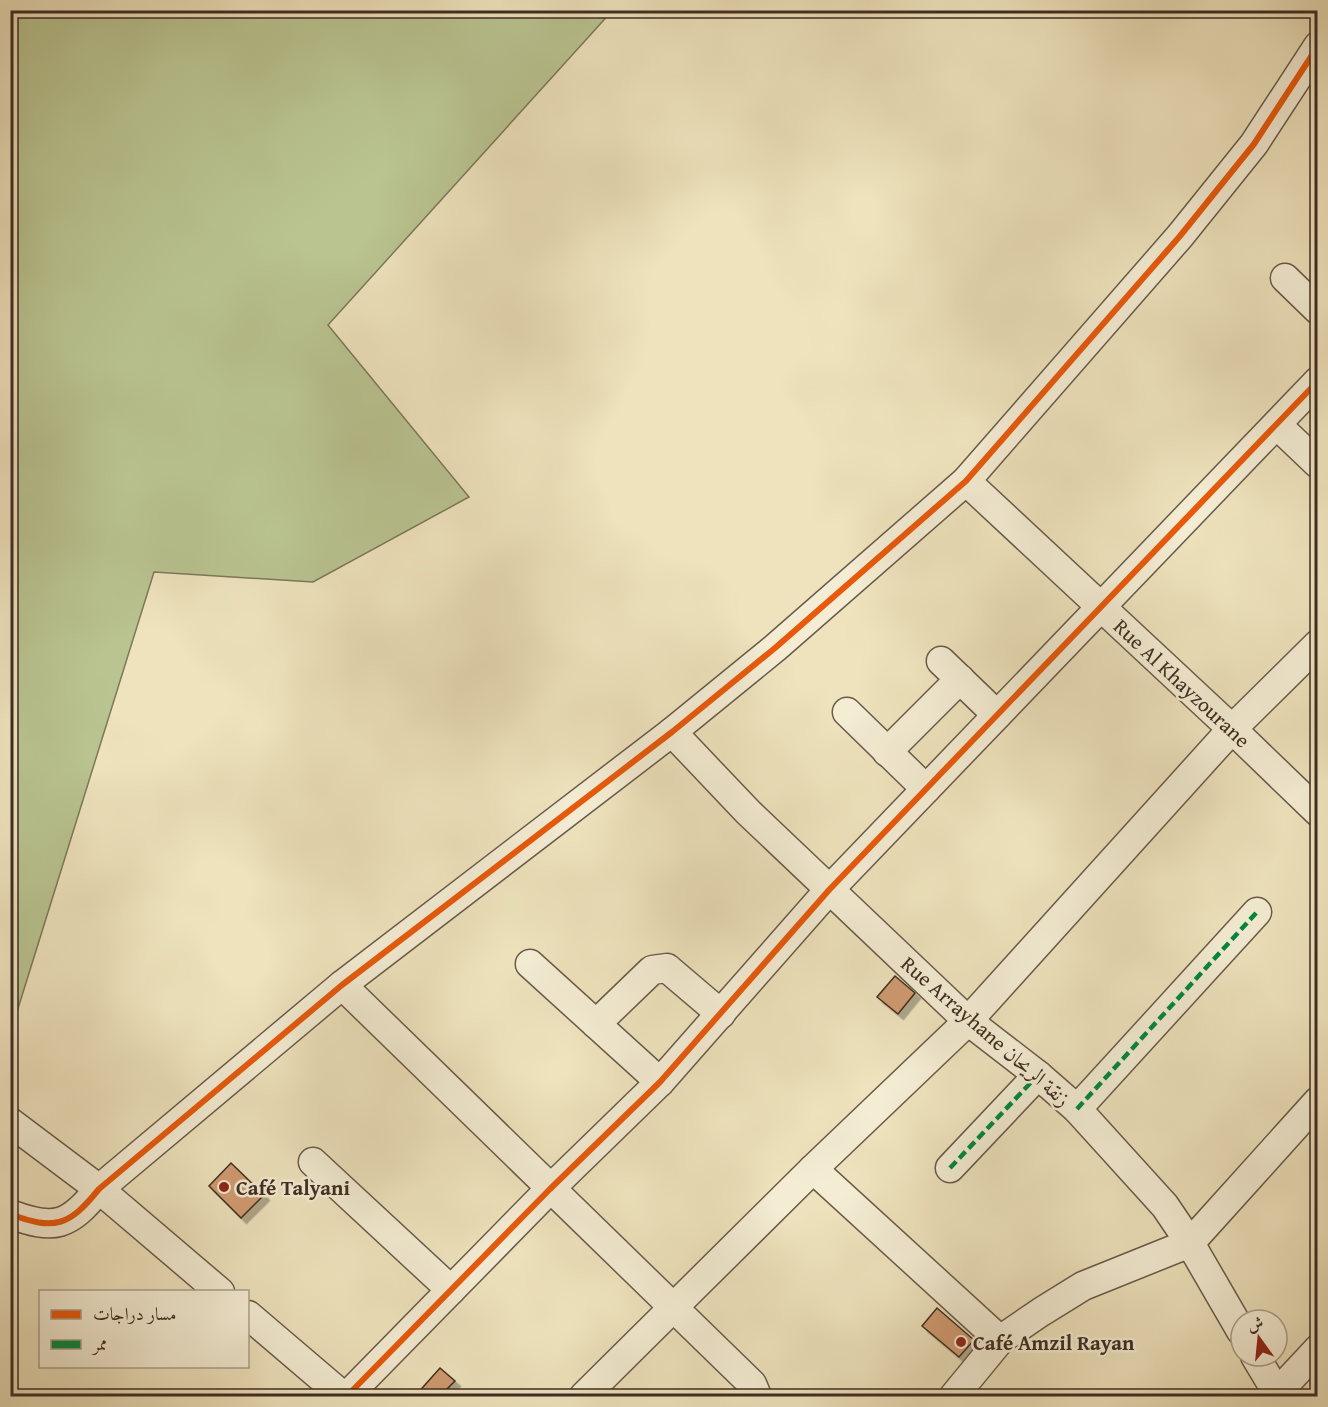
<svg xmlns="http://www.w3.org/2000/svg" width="1328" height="1407" viewBox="0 0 1328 1407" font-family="'Gentium Book Plus',Amiri,serif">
<defs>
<filter id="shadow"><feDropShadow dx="5.5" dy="5.5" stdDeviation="0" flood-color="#0004"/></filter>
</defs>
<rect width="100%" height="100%" fill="#eee3bd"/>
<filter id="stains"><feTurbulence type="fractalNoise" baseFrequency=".00333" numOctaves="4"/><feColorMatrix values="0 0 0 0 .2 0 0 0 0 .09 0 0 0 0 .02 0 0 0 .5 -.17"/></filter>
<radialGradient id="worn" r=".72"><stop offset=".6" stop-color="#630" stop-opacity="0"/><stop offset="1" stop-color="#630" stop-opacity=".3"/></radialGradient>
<path fill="#b9c491" stroke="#7c785a" stroke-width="1.5" d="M 11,10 L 612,11 L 328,325 L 469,497 L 313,582 L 154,572 L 11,1031 Z"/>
<g fill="#d19b71" stroke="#3e2d24" stroke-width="1.5" filter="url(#shadow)">
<path d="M 895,976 L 915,993 L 898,1014 L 877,997 Z"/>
<path d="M 231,1163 L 264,1195 L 241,1218 L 209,1186 Z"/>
<path d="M 937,1308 L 974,1340 L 959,1357 L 922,1326 Z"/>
<path d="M 440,1368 L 455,1381 L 445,1391 L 451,1396 L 415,1396 Z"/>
</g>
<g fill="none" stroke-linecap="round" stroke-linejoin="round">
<defs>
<g id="minor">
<path d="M 1285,278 L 1318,310"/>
<path d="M 1277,425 L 1318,464"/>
<path d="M 966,481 L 1232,729 L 1318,812"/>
<path d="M 941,661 L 997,715"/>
<path d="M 847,712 L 926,789"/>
<path d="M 672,732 L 748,812 L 968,1021 L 1038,1075 L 1077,1109 L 1165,1206 L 1190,1243 L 1241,1331"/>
<path d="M 887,752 L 960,679"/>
<path d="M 530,964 L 660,1082"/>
<path d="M 342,985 L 752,1384 L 757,1396"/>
<path d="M 596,1024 L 652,970 L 667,968 L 721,1014"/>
<path d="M 1077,1109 L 1257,912"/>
<path d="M 10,1122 L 99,1189 L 220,1292"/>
<path d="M 313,1162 L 451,1290"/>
<path d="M 950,1168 L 1038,1075"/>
<path d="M 813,1169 L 1000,1340"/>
<path d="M 10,1214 C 55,1231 69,1226 99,1189 L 342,985 L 672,732 L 775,648 L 966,481 L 1180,236 L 1254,144 L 1318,46"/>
<path d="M 248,1315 L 343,1396"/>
<path d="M 1255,1356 L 1279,1396"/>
<path d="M 1277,1393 L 1318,1349"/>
<path d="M 347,1396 L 550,1189 L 660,1082 L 829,890 L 1318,381"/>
<path d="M 584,1396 L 813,1169 L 968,1021 L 1232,729 L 1318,644"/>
<path d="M 954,1396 L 1000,1340 L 1041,1312 L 1083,1286 L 1190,1243 L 1318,1101"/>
</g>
</defs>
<use href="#minor" stroke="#6a5a4a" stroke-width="31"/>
<use href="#minor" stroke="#f4edd4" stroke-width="28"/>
<g stroke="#00873e" stroke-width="4.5" stroke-dasharray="9 4.5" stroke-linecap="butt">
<path d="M 1077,1109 L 1257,912"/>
<path d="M 950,1168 L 1038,1075"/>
</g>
<defs>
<g id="cycleway">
<path d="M 10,1214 C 55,1231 69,1226 99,1189 L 342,985 L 672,732 L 775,648 L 966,481 L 1180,236 L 1254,144 L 1318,46"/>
<path d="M 347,1396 L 550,1189 L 660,1082 L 829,890 L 1318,381"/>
</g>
</defs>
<use href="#cycleway" stroke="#f4edd4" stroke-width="10"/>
<use href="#cycleway" stroke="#e8590c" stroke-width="6"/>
</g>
<g fill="#8f2418" stroke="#f4edd4" stroke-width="2">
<circle cx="224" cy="1187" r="6"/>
<circle cx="961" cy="1342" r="6"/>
</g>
<g text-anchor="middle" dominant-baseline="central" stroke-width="5" stroke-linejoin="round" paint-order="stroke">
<g font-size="21" fill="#3e2d24" stroke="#f4edd4">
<text transform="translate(1182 683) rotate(43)">Rue Al Khayzourane</text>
<text transform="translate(986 1031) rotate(41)">Rue Arrayhane زنقة الريحان</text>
</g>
<g font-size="21" font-weight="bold" fill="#3e2d24" stroke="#f4edd4" text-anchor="start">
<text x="236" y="1187">Café Talyani</text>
<text x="973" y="1342">Café Amzil Rayan</text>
</g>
</g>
<rect width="1328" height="1407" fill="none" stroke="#eee3bd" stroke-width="36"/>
<rect x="12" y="12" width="1304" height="1383" fill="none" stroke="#3e2d24" stroke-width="3"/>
<rect x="18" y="18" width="1292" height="1371" fill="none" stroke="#3e2d24" stroke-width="1.5"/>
<rect x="39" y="1290" width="210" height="78" fill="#f4edd4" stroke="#aba08e" stroke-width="1.5"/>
<rect x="51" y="1310" width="30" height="9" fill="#e8590c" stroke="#aba08e" stroke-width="1.5"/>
<text x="93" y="1320" font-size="18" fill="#3e2d24">مسار دراجات</text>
<rect x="51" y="1340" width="30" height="9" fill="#00873e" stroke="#aba08e" stroke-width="1.5"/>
<text x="93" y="1350" font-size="18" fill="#3e2d24">ممر</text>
<g transform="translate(1259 1338) rotate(345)"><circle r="28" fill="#f4edd4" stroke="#aba08e" stroke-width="1.5"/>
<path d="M0-4.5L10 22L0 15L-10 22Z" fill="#8f2418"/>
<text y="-9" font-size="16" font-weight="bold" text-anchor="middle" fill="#3e2d24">ش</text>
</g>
<rect width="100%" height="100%" filter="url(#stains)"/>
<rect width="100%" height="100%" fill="url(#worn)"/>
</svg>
